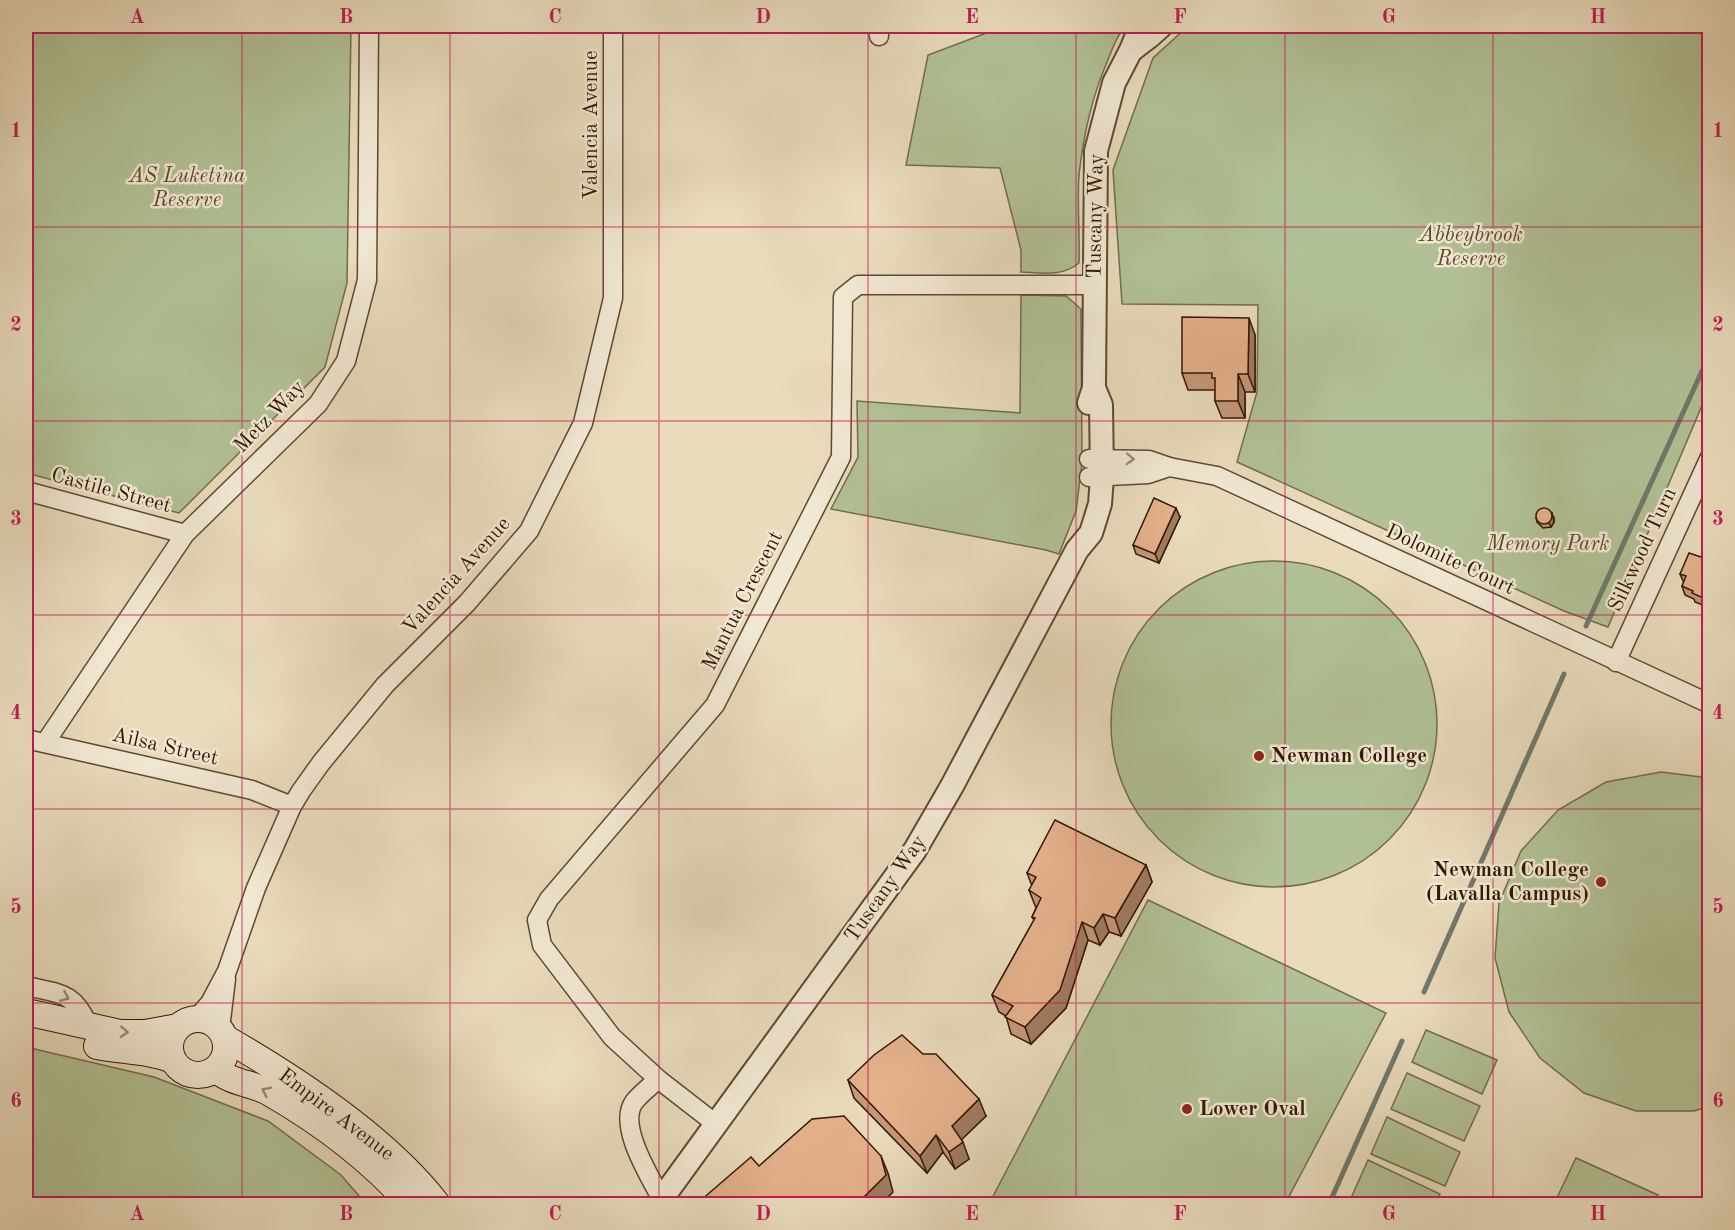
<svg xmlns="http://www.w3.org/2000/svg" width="1735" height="1230" viewBox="0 0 1735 1230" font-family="'Old Standard TT',serif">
<rect width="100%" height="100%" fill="#e9dbbc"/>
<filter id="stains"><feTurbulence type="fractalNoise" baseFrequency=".00333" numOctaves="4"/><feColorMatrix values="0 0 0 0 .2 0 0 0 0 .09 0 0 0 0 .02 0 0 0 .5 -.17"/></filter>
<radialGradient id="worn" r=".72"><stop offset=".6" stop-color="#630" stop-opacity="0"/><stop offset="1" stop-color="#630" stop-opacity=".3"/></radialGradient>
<g fill="#b1c195" stroke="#726c4c" stroke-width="1.5">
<path d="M 26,26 L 351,26 L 347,283 L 325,367 L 179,513 L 26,473 Z"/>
<path d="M 1005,26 L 1126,26 C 1116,36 1111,53 1105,67 C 1091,101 1083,138 1079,175 C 1077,204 1080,234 1079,263 C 1062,277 1042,273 1021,272 L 1021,250 L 1000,168 L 906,165 L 928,55 Z"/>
<path d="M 1199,26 L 1709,26 L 1709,389 L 1608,627 L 1564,611 L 1237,462 L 1257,392 L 1258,305 L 1122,304 L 1113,170 L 1153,58 L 1186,28 Z"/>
<path d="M 1021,295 L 1066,296 L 1081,309 L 1082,463 L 1076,511 L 1059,554 L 1046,550 L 831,509 L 858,457 L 857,401 L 1020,413 Z"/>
<circle cx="1274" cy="724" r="163"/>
<path d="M 1661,772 L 1709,778 L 1710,1106 L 1694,1111 L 1636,1111 L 1584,1093 L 1540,1058 L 1509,1012 L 1495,958 L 1499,903 L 1521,851 L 1558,810 L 1606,782 Z"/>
<path d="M 1148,900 L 1386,1013 L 1285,1204 L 989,1204 Z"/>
<path d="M 1426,1030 L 1497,1060 L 1482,1094 L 1412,1062 Z"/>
<path d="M 26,1047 L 154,1077 L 268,1121 L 341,1175 L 366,1204 L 26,1204 Z"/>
<path d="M 1407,1073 L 1480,1106 L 1464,1141 L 1391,1109 Z"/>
<path d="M 1387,1117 L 1460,1152 L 1445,1186 L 1371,1154 Z"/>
<path d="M 1576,1158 L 1658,1195 L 1654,1204 L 1554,1204 Z"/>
<path d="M 1368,1160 L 1440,1194 L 1435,1204 L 1365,1204 L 1351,1198 Z"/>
</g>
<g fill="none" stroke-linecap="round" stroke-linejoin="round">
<g stroke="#6f796d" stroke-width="5">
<path d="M 1586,626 L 1702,371 L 1710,363"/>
<path d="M 1424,992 L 1564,674"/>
<path d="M 1329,1204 L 1402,1041"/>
</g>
<defs>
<g id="minor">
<path d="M 878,26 L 879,36"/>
<path d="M 1089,459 L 1149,460 L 1169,467 L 1217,476 L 1710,704"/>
<path d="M 1089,477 L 1148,474 L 1169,467"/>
<path d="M 26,491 L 185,534"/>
<path d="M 1616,662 L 1710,457"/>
<path d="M 26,739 L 252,790 L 292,806"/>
<path d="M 45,743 L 185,534 L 318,404 L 346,361 L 367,280 L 369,26"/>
<path d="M 26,986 C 60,994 74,991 89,1027"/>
<path d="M 196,1019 L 210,1003 L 227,971 L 256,888 L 292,806 L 301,791 L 321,763 L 385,685 L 467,603 L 529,531 L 583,423 L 613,298 L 613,26"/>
<path d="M 220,1029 L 226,979"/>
<path d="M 658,1079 C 651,1086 640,1094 634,1102 C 617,1126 651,1178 662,1200"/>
<path d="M 716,1124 L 658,1079 L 612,1037 L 542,945 L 537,920 L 549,899 L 715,705 L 841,457 L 843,297 L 858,285 L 1094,285"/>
</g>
<g id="tertiary">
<path d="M 1133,49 L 1150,36 L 1161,26"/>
<path d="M 1089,403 L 1094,388 L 1096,151 L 1114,83 L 1131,50 L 1141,26"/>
<path d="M 658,1204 L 915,850 L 952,786 L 1077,550 L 1091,533 L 1100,504 L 1102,477 L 1101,405 L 1094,388"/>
</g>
<g id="secondary">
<path d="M 26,1012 L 120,1033 L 145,1033 L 178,1027"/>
<circle cx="198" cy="1047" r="28"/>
<path d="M 225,1038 C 296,1079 387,1139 437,1204"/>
<path d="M 97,1046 C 122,1051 148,1050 173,1060"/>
<path d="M 216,1069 C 230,1083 253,1083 270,1093 C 322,1123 370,1159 410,1204"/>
</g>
</defs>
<use href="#minor" stroke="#604832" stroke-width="21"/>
<use href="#tertiary" stroke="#604832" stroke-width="26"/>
<use href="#secondary" stroke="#331704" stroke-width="28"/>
<use href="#minor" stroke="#f1e8d3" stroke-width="18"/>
<use href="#tertiary" stroke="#f1e8d3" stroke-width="22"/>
<use href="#secondary" stroke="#f1e8d3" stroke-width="26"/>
</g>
<g fill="#c49878" stroke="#331704" stroke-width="1.5">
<path d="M 1255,335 L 1255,392 L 1245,392 L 1245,418 L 1222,418 L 1215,401 L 1215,390 L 1188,390 L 1182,373 Z"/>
<path d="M 1180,517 L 1159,563 L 1136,554 L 1133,545 Z"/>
<path d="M 1554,517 L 1554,522 L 1551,527 L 1543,528 L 1537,522 L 1536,518 Z"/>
<path d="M 1710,560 L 1710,608 L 1695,602 L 1694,599 L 1685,595 L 1682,586 L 1684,583 L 1680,574 Z"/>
<path d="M 1146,865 L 1152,882 L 1121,936 L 1109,932 L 1100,945 L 1088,940 L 1066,1008 L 1031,1044 L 1011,1034 L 1006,1016 L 999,1012 L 992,995 L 1034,920 L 1032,917 L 1036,908 L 1029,890 L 1032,886 L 1027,873 Z"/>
<path d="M 848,1080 L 986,1116 L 961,1140 L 969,1159 L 955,1169 L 943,1152 L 927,1173 L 854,1098 Z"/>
</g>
<g fill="#a07c61" stroke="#331704" stroke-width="1.5">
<path d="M 1249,318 L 1255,335 L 1255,392 L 1248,374 Z"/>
<path d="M 1238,374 L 1245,392 L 1245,418 L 1238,401 Z"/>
<path d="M 1176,508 L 1180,517 L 1159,563 L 1155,554 Z"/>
<path d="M 1552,512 L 1554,522 L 1551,527 L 1549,523 Z"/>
<path d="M 1146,865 L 1152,882 L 1121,936 L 1115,918 Z"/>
<path d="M 1103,914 L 1109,932 L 1100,945 L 1094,928 Z"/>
<path d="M 1082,922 L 1088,940 L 1066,1008 L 1031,1044 L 1025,1027 Z"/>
<path d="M 979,1099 L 986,1116 L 958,1143 L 952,1126 Z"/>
<path d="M 936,1135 L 943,1152 L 927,1173 L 920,1156 Z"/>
<path d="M 963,1142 L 969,1159 L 955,1169 L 949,1152 Z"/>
<path d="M 881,1156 L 888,1173 L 893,1192 L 881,1204 L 857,1204 Z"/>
</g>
<g fill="#e4b18b" stroke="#331704" stroke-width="1.5">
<path d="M 1182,317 L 1249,318 L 1248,374 L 1238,374 L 1238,401 L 1215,401 L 1215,378 L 1212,378 L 1212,373 L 1182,373 Z"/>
<path d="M 1154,498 L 1176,508 L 1155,554 L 1133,545 Z"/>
<circle cx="1544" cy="516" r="8"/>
<path d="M 1689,553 L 1710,560 L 1710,601 L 1692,593 L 1693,591 L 1682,586 L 1686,576 L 1680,574 Z"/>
<path d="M 1055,820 L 1146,865 L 1115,918 L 1103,914 L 1094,928 L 1082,922 L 1060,990 L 1025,1027 L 1005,1017 L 1013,1006 L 992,995 L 1035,918 L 1032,917 L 1041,898 L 1029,890 L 1036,877 L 1027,873 Z"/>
<path d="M 902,1035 L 923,1054 L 936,1054 L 979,1099 L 952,1126 L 963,1142 L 949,1152 L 936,1135 L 920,1156 L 848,1080 L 874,1055 Z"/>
<path d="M 844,1116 L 881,1156 L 886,1175 L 857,1204 L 703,1204 L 700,1201 L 751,1157 L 759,1166 L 812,1119 Z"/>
</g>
<defs><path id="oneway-chevron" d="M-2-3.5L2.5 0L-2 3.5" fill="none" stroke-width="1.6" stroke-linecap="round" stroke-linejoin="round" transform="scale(1.5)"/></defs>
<g stroke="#9c8a76">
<use href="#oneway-chevron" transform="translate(1130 459) rotate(3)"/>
<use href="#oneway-chevron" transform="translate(65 997) rotate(23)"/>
<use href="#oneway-chevron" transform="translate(124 1032) rotate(3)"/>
<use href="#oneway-chevron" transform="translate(266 1091) rotate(-154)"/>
</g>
<path fill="none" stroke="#c2185b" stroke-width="1.5" stroke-opacity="0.55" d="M 242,26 L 242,1204M 450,26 L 450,1204M 659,26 L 659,1204M 868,26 L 868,1204M 1076,26 L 1076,1204M 1285,26 L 1285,1204M 1493,26 L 1493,1204M 26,227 L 1710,227M 26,421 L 1710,421M 26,615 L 1710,615M 26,809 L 1710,809M 26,1003 L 1710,1003"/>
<g fill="#8f2418" stroke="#f1e8d3" stroke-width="2">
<circle cx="1259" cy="756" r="6"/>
<circle cx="1601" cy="882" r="6"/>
<circle cx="1187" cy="1109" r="6"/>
</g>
<g text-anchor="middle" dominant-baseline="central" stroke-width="5" stroke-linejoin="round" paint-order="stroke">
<g font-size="21" fill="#331704" stroke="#f1e8d3">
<text transform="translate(591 125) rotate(-90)">Valencia Avenue</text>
<text transform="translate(1096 216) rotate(-89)">Tuscany Way</text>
<text transform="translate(270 417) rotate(-46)">Metz Way</text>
<text transform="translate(111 491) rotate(15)">Castile Street</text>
<text transform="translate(1643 550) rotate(-65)">Silkwood Turn</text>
<text transform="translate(1450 560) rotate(25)">Dolomite Court</text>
<text transform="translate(457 576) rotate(-48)">Valencia Avenue</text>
<text transform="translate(743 601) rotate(-63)">Mantua Crescent</text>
<text transform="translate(165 747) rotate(13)">Ailsa Street</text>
<text transform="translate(886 889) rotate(-55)">Tuscany Way</text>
<text transform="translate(336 1115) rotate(37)">Empire Avenue</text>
</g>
<g font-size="21" font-style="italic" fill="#594a30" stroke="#f1e8d3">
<text x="187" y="176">AS Luketina<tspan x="187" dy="24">Reserve</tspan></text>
<text x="1471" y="235">Abbeybrook<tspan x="1471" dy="24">Reserve</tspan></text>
<text x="1548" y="544">Memory Park</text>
</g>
<g font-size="21" font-weight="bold" fill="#331704" stroke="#f1e8d3" text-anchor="start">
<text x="1271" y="756">Newman College</text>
<text x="1589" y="870" text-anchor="end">Newman College<tspan x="1589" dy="24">(Lavalla Campus)</tspan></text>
<text x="1199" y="1109">Lower Oval</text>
</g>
</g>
<rect width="1735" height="1230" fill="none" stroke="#e9dbbc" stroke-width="66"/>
<rect x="33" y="33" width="1669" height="1164" fill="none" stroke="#c2185b" stroke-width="2"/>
<g font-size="20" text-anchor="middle" font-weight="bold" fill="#c2185b">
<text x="137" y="23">A</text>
<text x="346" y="23">B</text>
<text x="555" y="23">C</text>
<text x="763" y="23">D</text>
<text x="972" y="23">E</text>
<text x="1180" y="23">F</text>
<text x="1389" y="23">G</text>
<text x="1598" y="23">H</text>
<text x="16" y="137">1</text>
<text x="1718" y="137">1</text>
<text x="16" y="331">2</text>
<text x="1718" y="331">2</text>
<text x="16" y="525">3</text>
<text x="1718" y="525">3</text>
<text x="16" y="719">4</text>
<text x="1718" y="719">4</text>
<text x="16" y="913">5</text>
<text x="1718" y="913">5</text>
<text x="16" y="1107">6</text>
<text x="1718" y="1107">6</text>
<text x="137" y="1220">A</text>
<text x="346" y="1220">B</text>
<text x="555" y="1220">C</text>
<text x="763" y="1220">D</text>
<text x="972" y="1220">E</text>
<text x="1180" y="1220">F</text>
<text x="1389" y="1220">G</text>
<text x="1598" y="1220">H</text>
</g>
<rect width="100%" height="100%" filter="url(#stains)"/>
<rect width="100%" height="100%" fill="url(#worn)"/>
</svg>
